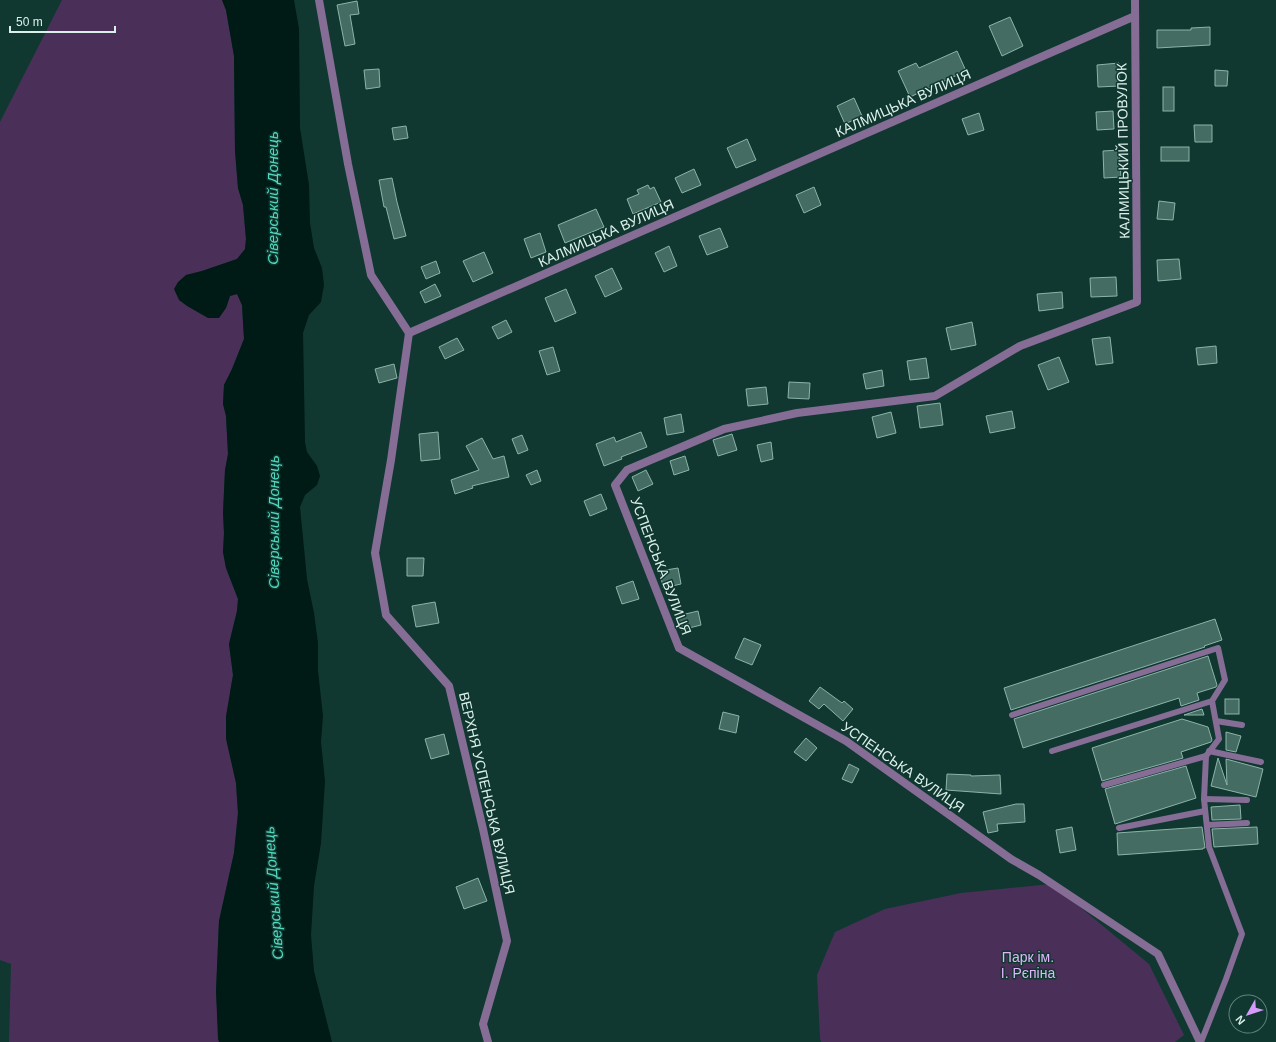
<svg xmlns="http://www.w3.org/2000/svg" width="1276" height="1042" viewBox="0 0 1276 1042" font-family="Helvetica,sans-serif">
<rect width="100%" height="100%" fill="#103830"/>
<g fill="#4a3059">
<path d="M 62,0 L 222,0 L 226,10 L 234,56 L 235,151 L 238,188 L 243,205 L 246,239 L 245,250 L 237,259 L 202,271 L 186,275 L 226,308 L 230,296 L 237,294 L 242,305 L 244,339 L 232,369 L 224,385 L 223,404 L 226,416 L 228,454 L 225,470 L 223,513 L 224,533 L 223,552 L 226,568 L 238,599 L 237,611 L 229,644 L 233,675 L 230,693 L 232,763 L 236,783 L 238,813 L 234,853 L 219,921 L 216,991 L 219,1042 L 9,1042 L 11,964 L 0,960 L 0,122 Z"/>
<path d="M 1052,884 L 1149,964 L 1184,1035 L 1175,1042 L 821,1042 L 820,1038 L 817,975 L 835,932 L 885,909 L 961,893 Z"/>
</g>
<path fill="#001a15" d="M 222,0 L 294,0 L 299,29 L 300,128 L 309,185 L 310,223 L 314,248 L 322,268 L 324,285 L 321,302 L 309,315 L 303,333 L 305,442 L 307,452 L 317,466 L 320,476 L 317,485 L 305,495 L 300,507 L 307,579 L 314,613 L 318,643 L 318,671 L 323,716 L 321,742 L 325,781 L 321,843 L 314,886 L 311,935 L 314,971 L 332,1042 L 219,1042 L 218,1039 L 216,991 L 219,921 L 234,853 L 238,813 L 236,783 L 226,739 L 226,716 L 233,675 L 229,644 L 237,611 L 238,599 L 226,568 L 223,552 L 224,533 L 223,513 L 225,470 L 228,454 L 226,416 L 223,404 L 224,385 L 232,369 L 244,339 L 242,305 L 237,294 L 230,296 L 226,308 L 219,318 L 208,318 L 187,306 L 179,300 L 174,289 L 178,282 L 186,275 L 202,271 L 237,259 L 245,249 L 246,239 L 243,205 L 238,188 L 235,151 L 234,56 L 226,10 Z"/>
<g fill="#456c62" stroke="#8bb4a9">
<path d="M 357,1 L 359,14 L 350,15 L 355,44 L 345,46 L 337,5 Z"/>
<path d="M 1010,17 L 1023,46 L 1002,56 L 989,26 Z"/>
<path d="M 1210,27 L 1210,45 L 1157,48 L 1157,30 L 1191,30 L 1191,28 Z"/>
<path d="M 957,51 L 966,71 L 910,97 L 898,71 L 916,63 L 919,68 Z"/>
<path d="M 1119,63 L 1120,86 L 1098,87 L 1097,65 Z"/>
<path d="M 379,69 L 380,87 L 366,89 L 364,70 Z"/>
<path d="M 1215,70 L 1228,71 L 1227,86 L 1215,86 Z"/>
<rect x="1163" y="87" width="11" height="24"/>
<path d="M 854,98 L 862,116 L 845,124 L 837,106 Z"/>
<path d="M 1113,111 L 1114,129 L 1097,130 L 1096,112 Z"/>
<path d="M 979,113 L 984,130 L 968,135 L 962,119 Z"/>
<path d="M 1194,125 L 1212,125 L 1212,142 L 1195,142 Z"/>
<path d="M 406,126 L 408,138 L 394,140 L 392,128 Z"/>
<path d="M 747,139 L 756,160 L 736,168 L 727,148 Z"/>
<rect x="1161" y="147" width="28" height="14"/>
<path d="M 1119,150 L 1121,177 L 1104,178 L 1103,151 Z"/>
<path d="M 694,169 L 701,185 L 682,193 L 675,178 Z"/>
<path d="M 392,178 L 397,202 L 406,236 L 394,239 L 386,207 L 384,207 L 379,180 Z"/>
<path d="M 648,185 L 650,189 L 654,187 L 661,202 L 633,214 L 627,199 L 639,194 L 637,190 Z"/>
<path d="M 814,187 L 821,205 L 804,213 L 796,195 Z"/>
<path d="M 1159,201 L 1175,203 L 1173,220 L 1157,219 Z"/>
<path d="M 596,209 L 604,227 L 565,243 L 558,225 Z"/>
<path d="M 720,228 L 728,247 L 707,255 L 699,236 Z"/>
<path d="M 540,233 L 546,252 L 531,258 L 524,239 Z"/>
<path d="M 669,246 L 677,266 L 664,272 L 655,253 Z"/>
<path d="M 484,252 L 493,273 L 473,282 L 463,261 Z"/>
<path d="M 1179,259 L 1181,279 L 1158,281 L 1157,260 Z"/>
<path d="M 436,261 L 440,273 L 426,279 L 421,267 Z"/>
<path d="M 612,268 L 622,289 L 605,297 L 595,276 Z"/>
<path d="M 1116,277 L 1117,296 L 1091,297 L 1090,278 Z"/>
<path d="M 435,284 L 441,296 L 425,303 L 420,292 Z"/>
<path d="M 566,289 L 576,313 L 555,322 L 545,298 Z"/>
<path d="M 1062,292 L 1063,308 L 1039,311 L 1037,294 Z"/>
<path d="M 506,320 L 512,332 L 498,339 L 492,327 Z"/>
<path d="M 972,322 L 976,345 L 951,350 L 946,328 Z"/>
<path d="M 1110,337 L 1113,363 L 1096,365 L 1092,339 Z"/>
<path d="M 457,338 L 464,350 L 445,359 L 439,347 Z"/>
<path d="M 1216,346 L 1217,363 L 1198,365 L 1196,348 Z"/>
<path d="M 553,347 L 560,371 L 547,375 L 539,351 Z"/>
<path d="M 1059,357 L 1069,382 L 1048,390 L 1038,365 Z"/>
<path d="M 926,358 L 929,378 L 910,380 L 907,361 Z"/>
<path d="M 394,364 L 397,378 L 379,383 L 375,369 Z"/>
<path d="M 882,370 L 884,386 L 866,389 L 863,374 Z"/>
<path d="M 789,382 L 810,383 L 809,399 L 788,398 Z"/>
<path d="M 766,387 L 768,404 L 748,406 L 746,389 Z"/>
<path d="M 940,403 L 943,425 L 920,428 L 917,406 Z"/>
<path d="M 1012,411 L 1015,428 L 990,433 L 986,416 Z"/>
<path d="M 891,412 L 896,433 L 877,438 L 872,417 Z"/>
<path d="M 681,414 L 684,432 L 667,435 L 664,418 Z"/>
<path d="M 438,432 L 440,459 L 421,461 L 419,434 Z"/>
<path d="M 641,432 L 647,447 L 621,457 L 622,459 L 604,466 L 596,444 L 614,437 L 616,442 Z"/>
<path d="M 732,434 L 737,450 L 718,456 L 713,440 Z"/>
<path d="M 522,435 L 528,450 L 518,454 L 512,439 Z"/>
<path d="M 482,438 L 493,459 L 504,456 L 509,477 L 472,486 L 473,488 L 455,494 L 451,480 L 479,470 L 466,446 Z"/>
<path d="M 771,442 L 773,459 L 761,462 L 757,445 Z"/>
<path d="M 685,456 L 689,470 L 674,475 L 670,461 Z"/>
<path d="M 537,470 L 541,481 L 531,485 L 526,475 Z"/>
<path d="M 646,470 L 653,484 L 638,491 L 632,477 Z"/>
<path d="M 601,494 L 607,509 L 590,516 L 584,501 Z"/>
<path d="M 407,558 L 424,558 L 423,576 L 407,576 Z"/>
<path d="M 678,568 L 681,584 L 663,588 L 660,571 Z"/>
<path d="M 633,581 L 639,599 L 622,604 L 616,587 Z"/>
<path d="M 435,602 L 439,623 L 416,627 L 412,606 Z"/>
<path d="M 698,611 L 701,625 L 681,630 L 677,616 Z"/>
<path d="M 1215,619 L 1222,640 L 1204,646 L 1205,647 L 1011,710 L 1004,688 Z"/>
<path d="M 744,638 L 761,645 L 752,665 L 735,658 Z"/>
<path d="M 1208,656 L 1217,685 L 1216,687 L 1197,693 L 1199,700 L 1181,706 L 1179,698 L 1023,748 L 1014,719 Z"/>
<path d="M 820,687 L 842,703 L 844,701 L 853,709 L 843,721 L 824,704 L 819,709 L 809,701 Z"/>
<rect x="1225" y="699" width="14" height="15"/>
<path d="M 1202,709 L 1204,715 L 1184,715 Z"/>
<path d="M 723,712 L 739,716 L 736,733 L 719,729 Z"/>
<path d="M 1182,719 L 1208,727 L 1212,740 L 1211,742 L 1181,752 L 1183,758 L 1102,781 L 1092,748 Z"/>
<path d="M 1226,732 L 1241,736 L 1236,752 L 1226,750 Z"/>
<path d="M 444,734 L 449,754 L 431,759 L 425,739 Z"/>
<path d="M 806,738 L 817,748 L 806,761 L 794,752 Z"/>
<path d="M 1218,758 L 1227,785 L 1226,759 L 1263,769 L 1256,797 L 1211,786 Z"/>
<path d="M 849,764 L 859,769 L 852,783 L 842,779 Z"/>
<path d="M 1186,766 L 1196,798 L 1115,824 L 1105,789 Z"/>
<path d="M 947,774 L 971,775 L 971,776 L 1000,775 L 1001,794 L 946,790 Z"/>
<path d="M 1016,804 L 1024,804 L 1025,822 L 997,824 L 998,831 L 988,833 L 983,812 Z"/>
<path d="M 1240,805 L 1241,819 L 1212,820 L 1211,807 Z"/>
<path d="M 1072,827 L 1076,850 L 1060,853 L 1056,830 Z"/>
<path d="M 1202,827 L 1205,848 L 1203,848 L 1203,849 L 1118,855 L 1117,833 Z"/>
<path d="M 1257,827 L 1258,844 L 1214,847 L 1212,829 Z"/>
<path d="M 478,878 L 487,901 L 464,909 L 456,887 Z"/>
</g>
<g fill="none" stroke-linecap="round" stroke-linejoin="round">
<g stroke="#866d96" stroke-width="6">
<path d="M 1012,715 L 1218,648 L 1225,680 L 1212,701 L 1219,739 L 1206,756 L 1204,799 L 1209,847 L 1242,934 L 1226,979 L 1201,1042"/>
<path d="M 1216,721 L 1242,725"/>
<path d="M 1052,751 L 1212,701"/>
<path d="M 1209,751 L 1261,762"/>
<path d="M 1104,785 L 1206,756"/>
<path d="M 1204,799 L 1247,800"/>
<path d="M 1207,825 L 1247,823"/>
<path d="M 1119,828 L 1205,811"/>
</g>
<g stroke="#866d96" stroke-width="8">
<path d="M 319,0 L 348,164 L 371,275 L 409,333"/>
<path d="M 1135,0 L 1137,302 L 1020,346 L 935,396 L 797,413 L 724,429 L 627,470 L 615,485 L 679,648 L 846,741 L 1011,859 L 1039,875 L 1158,954 L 1200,1042"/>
<path d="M 409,333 L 1135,16"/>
<path d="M 409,333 L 391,460 L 375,553 L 386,615 L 449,686 L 483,829 L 507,941 L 483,1024 L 488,1042"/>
</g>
</g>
<g text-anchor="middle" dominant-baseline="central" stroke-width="3" stroke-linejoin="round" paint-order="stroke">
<g font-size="14" fill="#dbf0ea" stroke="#103830">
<text transform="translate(903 103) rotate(-24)">КАЛМИЦЬКА ВУЛИЦЯ</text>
<text transform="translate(1123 151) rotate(-91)">КАЛМИЦЬКИЙ ПРОВУЛОК</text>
<text transform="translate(606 233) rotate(-24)">КАЛМИЦЬКА ВУЛИЦЯ</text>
<text transform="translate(661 566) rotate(69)">УСПЕНСЬКА ВУЛИЦЯ</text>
<text transform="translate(903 767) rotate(35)">УСПЕНСЬКА ВУЛИЦЯ</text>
<text transform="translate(487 793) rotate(77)">ВЕРХНЯ УСПЕНСЬКА ВУЛИЦЯ</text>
</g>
<g font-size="14" fill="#dfb6f8" stroke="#103830">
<text x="1028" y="957">Парк ім.<tspan x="1028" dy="16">І. Рєпіна</tspan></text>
</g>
<g font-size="15" font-style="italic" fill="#51d8be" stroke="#103830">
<text transform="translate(272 198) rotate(-90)">Сіверський Донець</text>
<text transform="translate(273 522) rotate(-90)">Сіверський Донець</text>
<text transform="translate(273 893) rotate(-94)">Сіверський Донець</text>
</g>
</g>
<g transform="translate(1248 1014) rotate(231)"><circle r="19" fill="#103830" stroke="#61827a"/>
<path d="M0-3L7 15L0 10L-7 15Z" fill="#d69bfa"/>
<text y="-6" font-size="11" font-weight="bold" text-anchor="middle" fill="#dbf0ea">N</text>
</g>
<path d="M10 26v6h105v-6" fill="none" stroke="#dbf0ea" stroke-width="2"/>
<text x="16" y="26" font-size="12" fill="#dbf0ea" stroke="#103830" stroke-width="3" paint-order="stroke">50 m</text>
</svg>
